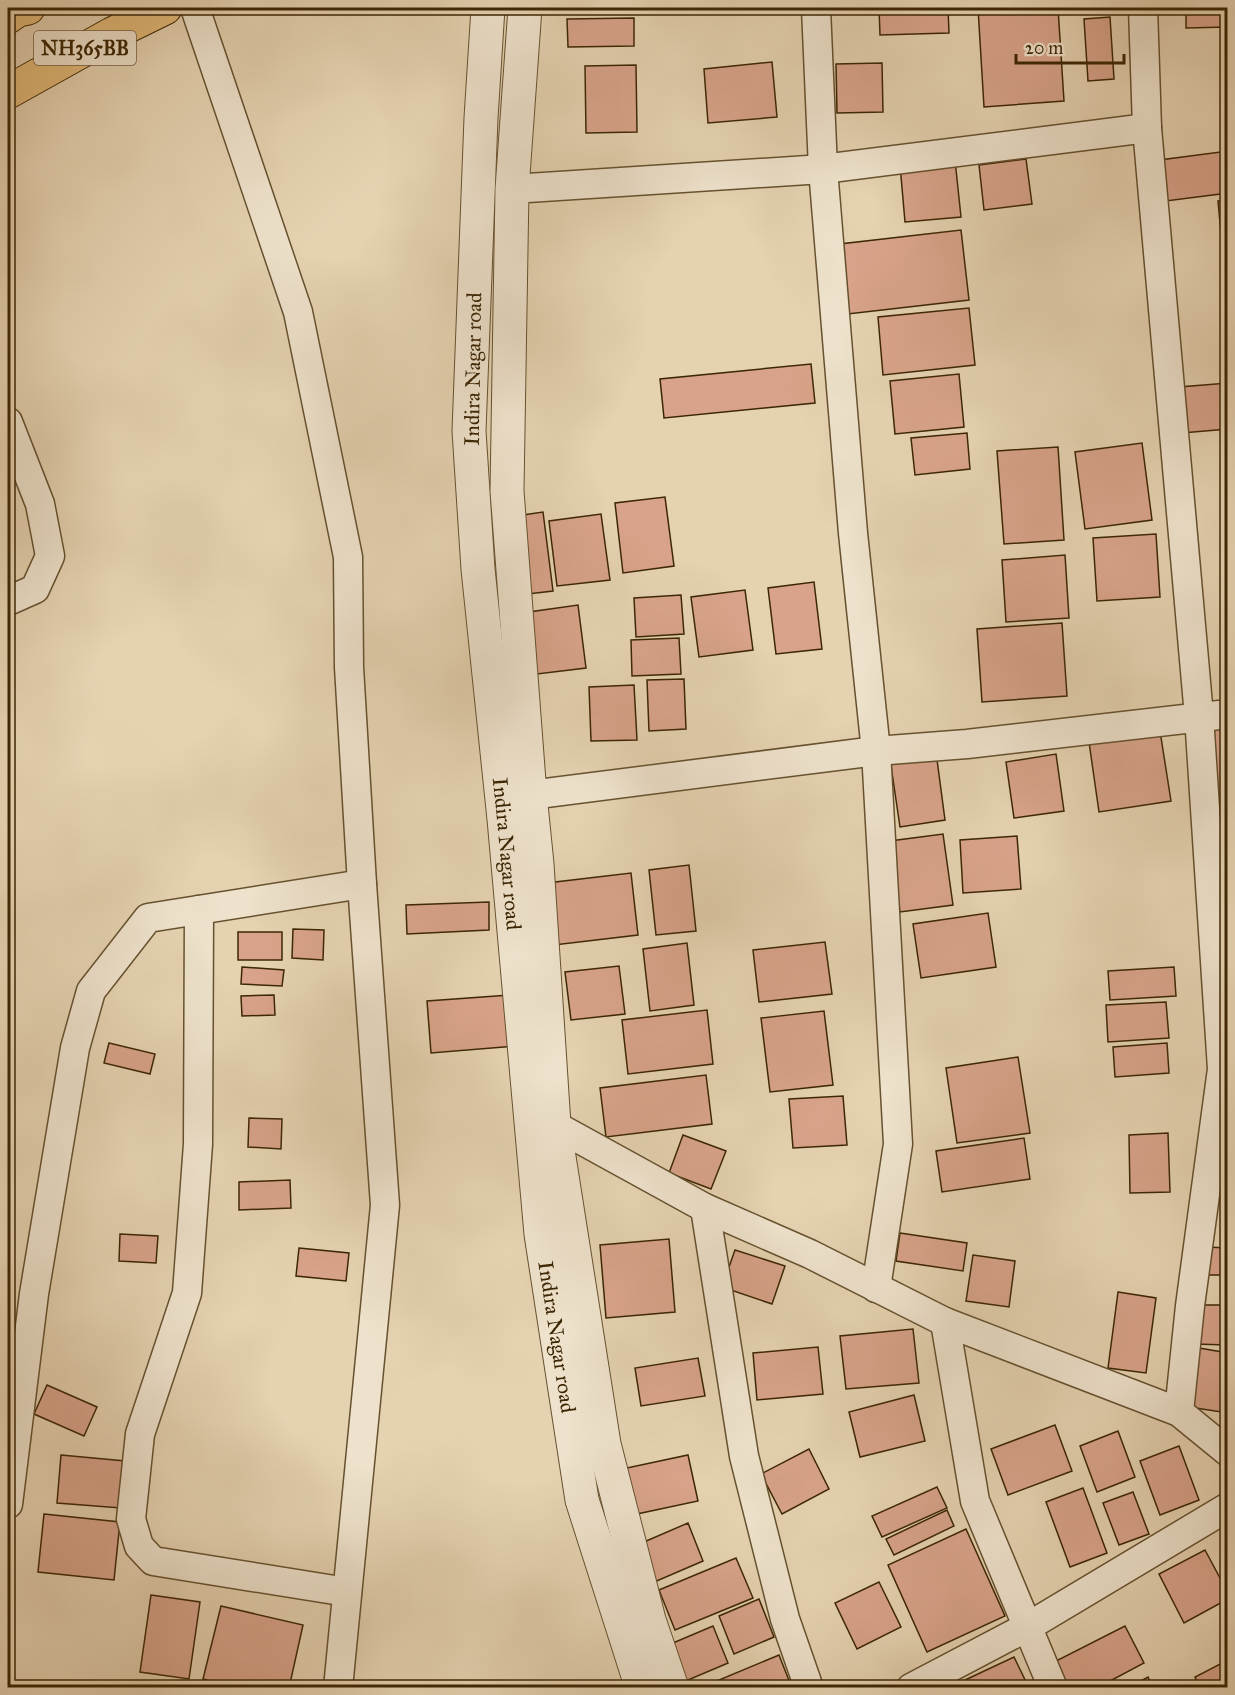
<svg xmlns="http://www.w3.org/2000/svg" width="1235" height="1695" viewBox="0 0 1235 1695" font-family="'IM FELL Great Primer',serif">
<rect width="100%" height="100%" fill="#e5d2b1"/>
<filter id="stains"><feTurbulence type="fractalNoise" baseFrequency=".00333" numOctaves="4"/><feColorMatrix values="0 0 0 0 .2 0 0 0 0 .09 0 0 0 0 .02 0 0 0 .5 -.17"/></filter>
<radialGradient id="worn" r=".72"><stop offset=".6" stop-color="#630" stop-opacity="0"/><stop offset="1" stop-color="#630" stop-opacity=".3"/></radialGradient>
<g fill="#d8a38a" stroke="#3c2604" stroke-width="1.5">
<path d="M 879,8 L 948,8 L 949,33 L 880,35 Z"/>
<path d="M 978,8 L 1058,8 L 1064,101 L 984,107 Z"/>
<path d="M 1186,8 L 1228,8 L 1228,27 L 1186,28 Z"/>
<path d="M 1110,17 L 1114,79 L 1088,81 L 1084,19 Z"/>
<path d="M 634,18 L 634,46 L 568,47 L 567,19 Z"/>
<path d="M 772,62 L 777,117 L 708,123 L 704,69 Z"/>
<path d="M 882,63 L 883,112 L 837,113 L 836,64 Z"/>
<path d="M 636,65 L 637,132 L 586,133 L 585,66 Z"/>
<path d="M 1228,151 L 1228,193 L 1158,202 L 1152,161 Z"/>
<path d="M 1026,159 L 1032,204 L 984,210 L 979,165 Z"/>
<path d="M 955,160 L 961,217 L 905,222 L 900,165 Z"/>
<path d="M 1228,200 L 1228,233 L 1221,234 L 1218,201 Z"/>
<path d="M 961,230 L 969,300 L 839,315 L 831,245 Z"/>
<path d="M 969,308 L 975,365 L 883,375 L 878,317 Z"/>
<path d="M 811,364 L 815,403 L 664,418 L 660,379 Z"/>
<path d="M 959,374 L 964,427 L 895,434 L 890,381 Z"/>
<path d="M 1228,383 L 1228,429 L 1182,433 L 1179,387 Z"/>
<path d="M 967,433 L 970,469 L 915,475 L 911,438 Z"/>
<path d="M 1142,443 L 1152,520 L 1085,529 L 1075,452 Z"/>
<path d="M 1058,447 L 1064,540 L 1004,544 L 997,451 Z"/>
<path d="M 665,497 L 674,566 L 623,573 L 615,503 Z"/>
<path d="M 543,512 L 553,591 L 519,595 L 509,517 Z"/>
<path d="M 601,514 L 610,580 L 557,586 L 549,521 Z"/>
<path d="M 1156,534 L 1160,597 L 1097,601 L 1093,538 Z"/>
<path d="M 1065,555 L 1069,618 L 1006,622 L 1002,560 Z"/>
<path d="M 814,582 L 822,649 L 776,654 L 768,588 Z"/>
<path d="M 745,590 L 753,650 L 699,657 L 691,597 Z"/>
<path d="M 1228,593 L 1228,629 L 1222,594 Z"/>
<path d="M 681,595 L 684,634 L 636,637 L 634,598 Z"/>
<path d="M 578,605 L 586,668 L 537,674 L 529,612 Z"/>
<path d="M 1062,623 L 1067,696 L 982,702 L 977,629 Z"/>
<path d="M 679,638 L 681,674 L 632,676 L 631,640 Z"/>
<path d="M 684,679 L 686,729 L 649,731 L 647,680 Z"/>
<path d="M 634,685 L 637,740 L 591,741 L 589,687 Z"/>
<path d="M 1228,723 L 1228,797 L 1216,799 L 1205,726 Z"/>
<path d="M 1160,731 L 1171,801 L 1099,812 L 1089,742 Z"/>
<path d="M 936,752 L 945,820 L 900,827 L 890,759 Z"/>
<path d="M 1056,754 L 1064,811 L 1014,818 L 1006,762 Z"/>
<path d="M 943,834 L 953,905 L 900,912 L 890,841 Z"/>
<path d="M 1017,836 L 1021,889 L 963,893 L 960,840 Z"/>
<path d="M 689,865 L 696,931 L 656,935 L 649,870 Z"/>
<path d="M 631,873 L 638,935 L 554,945 L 547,883 Z"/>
<path d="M 489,902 L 489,930 L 407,934 L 406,905 Z"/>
<path d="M 988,913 L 996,967 L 921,978 L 913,924 Z"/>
<path d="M 293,929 L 324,930 L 323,960 L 292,958 Z"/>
<rect x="238" y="932" width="44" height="28"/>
<path d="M 825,942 L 832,994 L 759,1002 L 753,950 Z"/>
<path d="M 687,943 L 694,1005 L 650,1011 L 643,949 Z"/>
<path d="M 619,966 L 625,1014 L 571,1020 L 565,972 Z"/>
<path d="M 242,967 L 284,970 L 282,986 L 241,984 Z"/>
<path d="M 1174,967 L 1176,996 L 1110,1000 L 1108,971 Z"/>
<path d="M 274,995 L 275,1015 L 242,1016 L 241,996 Z"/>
<path d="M 511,995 L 516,1046 L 431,1053 L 427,1001 Z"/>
<path d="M 1166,1002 L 1169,1038 L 1108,1042 L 1106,1005 Z"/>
<path d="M 707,1010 L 713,1064 L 628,1074 L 622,1020 Z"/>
<path d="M 824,1011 L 833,1085 L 770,1092 L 761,1018 Z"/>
<path d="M 109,1043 L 155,1054 L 150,1074 L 104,1063 Z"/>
<path d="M 1167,1043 L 1169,1073 L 1115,1077 L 1113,1047 Z"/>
<path d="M 1018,1057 L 1030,1133 L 957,1143 L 946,1068 Z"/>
<path d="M 706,1075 L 712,1124 L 606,1137 L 600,1088 Z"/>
<path d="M 843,1096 L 847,1145 L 793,1148 L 789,1099 Z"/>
<path d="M 249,1118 L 282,1119 L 281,1149 L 248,1147 Z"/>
<path d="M 1168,1133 L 1170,1192 L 1130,1193 L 1129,1135 Z"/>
<path d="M 683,1135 L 726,1151 L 711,1189 L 669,1173 Z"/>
<path d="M 1024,1138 L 1030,1179 L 942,1192 L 936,1151 Z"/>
<path d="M 290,1180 L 291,1208 L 239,1210 L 239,1182 Z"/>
<path d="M 900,1233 L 967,1243 L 963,1271 L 896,1261 Z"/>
<path d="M 120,1234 L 158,1236 L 156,1263 L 119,1261 Z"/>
<path d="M 669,1239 L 675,1312 L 606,1318 L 600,1245 Z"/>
<path d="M 1206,1247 L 1228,1248 L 1228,1275 L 1205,1275 Z"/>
<path d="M 299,1248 L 349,1253 L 346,1281 L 296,1276 Z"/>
<path d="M 735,1250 L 785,1266 L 772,1304 L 722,1287 Z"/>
<path d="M 973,1255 L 1015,1261 L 1009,1307 L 966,1301 Z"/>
<path d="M 1118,1292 L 1156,1298 L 1146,1373 L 1108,1368 Z"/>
<path d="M 1194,1305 L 1228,1305 L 1228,1345 L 1194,1344 Z"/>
<path d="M 913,1329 L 919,1383 L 846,1389 L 840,1336 Z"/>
<path d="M 818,1347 L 823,1394 L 757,1400 L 753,1353 Z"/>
<path d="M 1199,1348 L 1228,1353 L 1228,1413 L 1189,1407 Z"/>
<path d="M 698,1358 L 705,1396 L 641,1406 L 635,1368 Z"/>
<path d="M 47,1385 L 97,1407 L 84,1436 L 34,1414 Z"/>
<path d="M 914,1395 L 925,1441 L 860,1457 L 849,1412 Z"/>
<path d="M 1055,1425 L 1072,1471 L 1008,1495 L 991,1449 Z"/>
<path d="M 1118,1431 L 1135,1477 L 1097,1492 L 1080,1446 Z"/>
<path d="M 1179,1446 L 1199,1500 L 1160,1515 L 1140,1461 Z"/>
<path d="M 809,1449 L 829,1489 L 782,1514 L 761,1474 Z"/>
<path d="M 61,1455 L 125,1461 L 121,1508 L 57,1503 Z"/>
<path d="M 688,1455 L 698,1501 L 632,1515 L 622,1469 Z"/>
<path d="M 937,1487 L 947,1508 L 882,1537 L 872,1516 Z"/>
<path d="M 1083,1488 L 1107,1553 L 1070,1567 L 1046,1502 Z"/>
<path d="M 1133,1492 L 1149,1534 L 1119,1545 L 1103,1503 Z"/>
<path d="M 947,1510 L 954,1526 L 894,1555 L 886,1539 Z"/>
<path d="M 44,1514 L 120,1522 L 114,1580 L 38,1572 Z"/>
<path d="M 688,1523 L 703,1561 L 652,1583 L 637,1545 Z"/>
<path d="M 966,1529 L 1005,1616 L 927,1652 L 888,1565 Z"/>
<path d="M 1205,1550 L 1228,1593 L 1228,1599 L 1184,1623 L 1159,1574 Z"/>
<path d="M 736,1558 L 753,1598 L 675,1630 L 659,1590 Z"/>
<path d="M 879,1582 L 901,1627 L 857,1649 L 835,1603 Z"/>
<path d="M 151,1595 L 200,1602 L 189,1679 L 140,1672 Z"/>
<path d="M 759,1599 L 774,1637 L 734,1654 L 719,1616 Z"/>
<path d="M 221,1606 L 303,1625 L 289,1688 L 239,1688 L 203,1679 Z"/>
<path d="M 713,1626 L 728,1663 L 681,1683 L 666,1646 Z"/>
<path d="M 1125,1626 L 1144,1663 L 1097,1688 L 1067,1688 L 1054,1662 Z"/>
<path d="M 779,1655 L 790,1683 L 779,1688 L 700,1688 Z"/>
<path d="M 1014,1657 L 1029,1688 L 948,1688 Z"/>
<path d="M 1228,1660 L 1228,1688 L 1200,1688 L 1195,1677 Z"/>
<path d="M 1148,1677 L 1153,1688 L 1128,1688 Z"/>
</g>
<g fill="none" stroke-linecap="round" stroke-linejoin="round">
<defs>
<g id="minor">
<path d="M 195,8 L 298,312 L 348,557 L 349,667 L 362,884 L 385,1205 L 338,1688"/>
<path d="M 816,8 L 823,169 L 853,533 L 876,751 L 898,1144 L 876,1288"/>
<path d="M 1143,8 L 1147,128 L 1199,716 L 1222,1069 L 1190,1306 L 1179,1412"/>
<path d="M 512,189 L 823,169 L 1147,128"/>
<path d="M 8,422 L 40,504 L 50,556 L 35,589 L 8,601"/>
<path d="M 530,795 L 876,751 L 967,744 L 1228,714"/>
<path d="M 199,910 L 198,1144 L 187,1293 L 140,1434 L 131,1519 L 139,1546 L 153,1561 L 347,1592"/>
<path d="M 554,1125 L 705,1208 L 810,1254 L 945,1322 L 1179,1412 L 1228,1452"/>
<path d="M 705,1208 L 744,1456 L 785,1619 L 809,1688"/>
<path d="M 945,1322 L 975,1501 L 1053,1688"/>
<path d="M 8,1504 L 34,1294 L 75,1048 L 91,991 L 148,918 L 362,884"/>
<path d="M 911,1688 L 1029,1626 L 1228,1507"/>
</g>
<g id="tertiary">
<path id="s1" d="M 488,8 L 481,118 L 469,431 L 478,569 L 504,819 L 541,1234 L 582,1500 L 642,1688"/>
<path d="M 525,8 L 512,189 L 507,491 L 530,795 L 537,864 L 554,1125 L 604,1444 L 649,1620 L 672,1688"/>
</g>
<g id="trunk">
<path d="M 8,17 L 18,10 L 28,8"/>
<path d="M 8,92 L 112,34 L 165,8"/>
</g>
</defs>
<use href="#minor" stroke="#66512f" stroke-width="31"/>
<use href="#tertiary" stroke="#66512f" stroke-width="35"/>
<use href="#trunk" stroke="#3c2604" stroke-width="35"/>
<use href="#minor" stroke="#eee2cc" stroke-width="28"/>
<use href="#tertiary" stroke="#eee2cc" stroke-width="33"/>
<use href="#trunk" stroke="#e2b978" stroke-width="33"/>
</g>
<g text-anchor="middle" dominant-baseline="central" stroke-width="4.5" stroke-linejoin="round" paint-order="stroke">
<rect fill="#eee2cc" stroke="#715e40" stroke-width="1.5" x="34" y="31" width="102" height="34" rx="4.5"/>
<g font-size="20" font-weight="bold" fill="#3c2604">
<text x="85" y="48">NH365BB</text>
</g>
<g font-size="21" fill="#3c2604" stroke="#eee2cc">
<text transform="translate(473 369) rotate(-89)">Indira Nagar road</text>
<text stroke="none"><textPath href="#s1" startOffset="848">Indira Nagar road</textPath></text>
<text stroke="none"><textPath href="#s1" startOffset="1334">Indira Nagar road</textPath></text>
</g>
</g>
<rect width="1235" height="1695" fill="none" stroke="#e5d2b1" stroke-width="30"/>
<rect x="9" y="9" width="1217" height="1677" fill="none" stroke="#3c2604" stroke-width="3"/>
<rect x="15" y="15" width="1205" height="1665" fill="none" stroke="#3c2604" stroke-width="1.5"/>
<path d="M1016 54v9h108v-9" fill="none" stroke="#3c2604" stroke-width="3"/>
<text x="1025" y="54" font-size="18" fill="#3c2604" stroke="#eee2cc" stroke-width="4.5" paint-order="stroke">20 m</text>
<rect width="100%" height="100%" filter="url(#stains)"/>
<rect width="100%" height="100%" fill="url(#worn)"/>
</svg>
